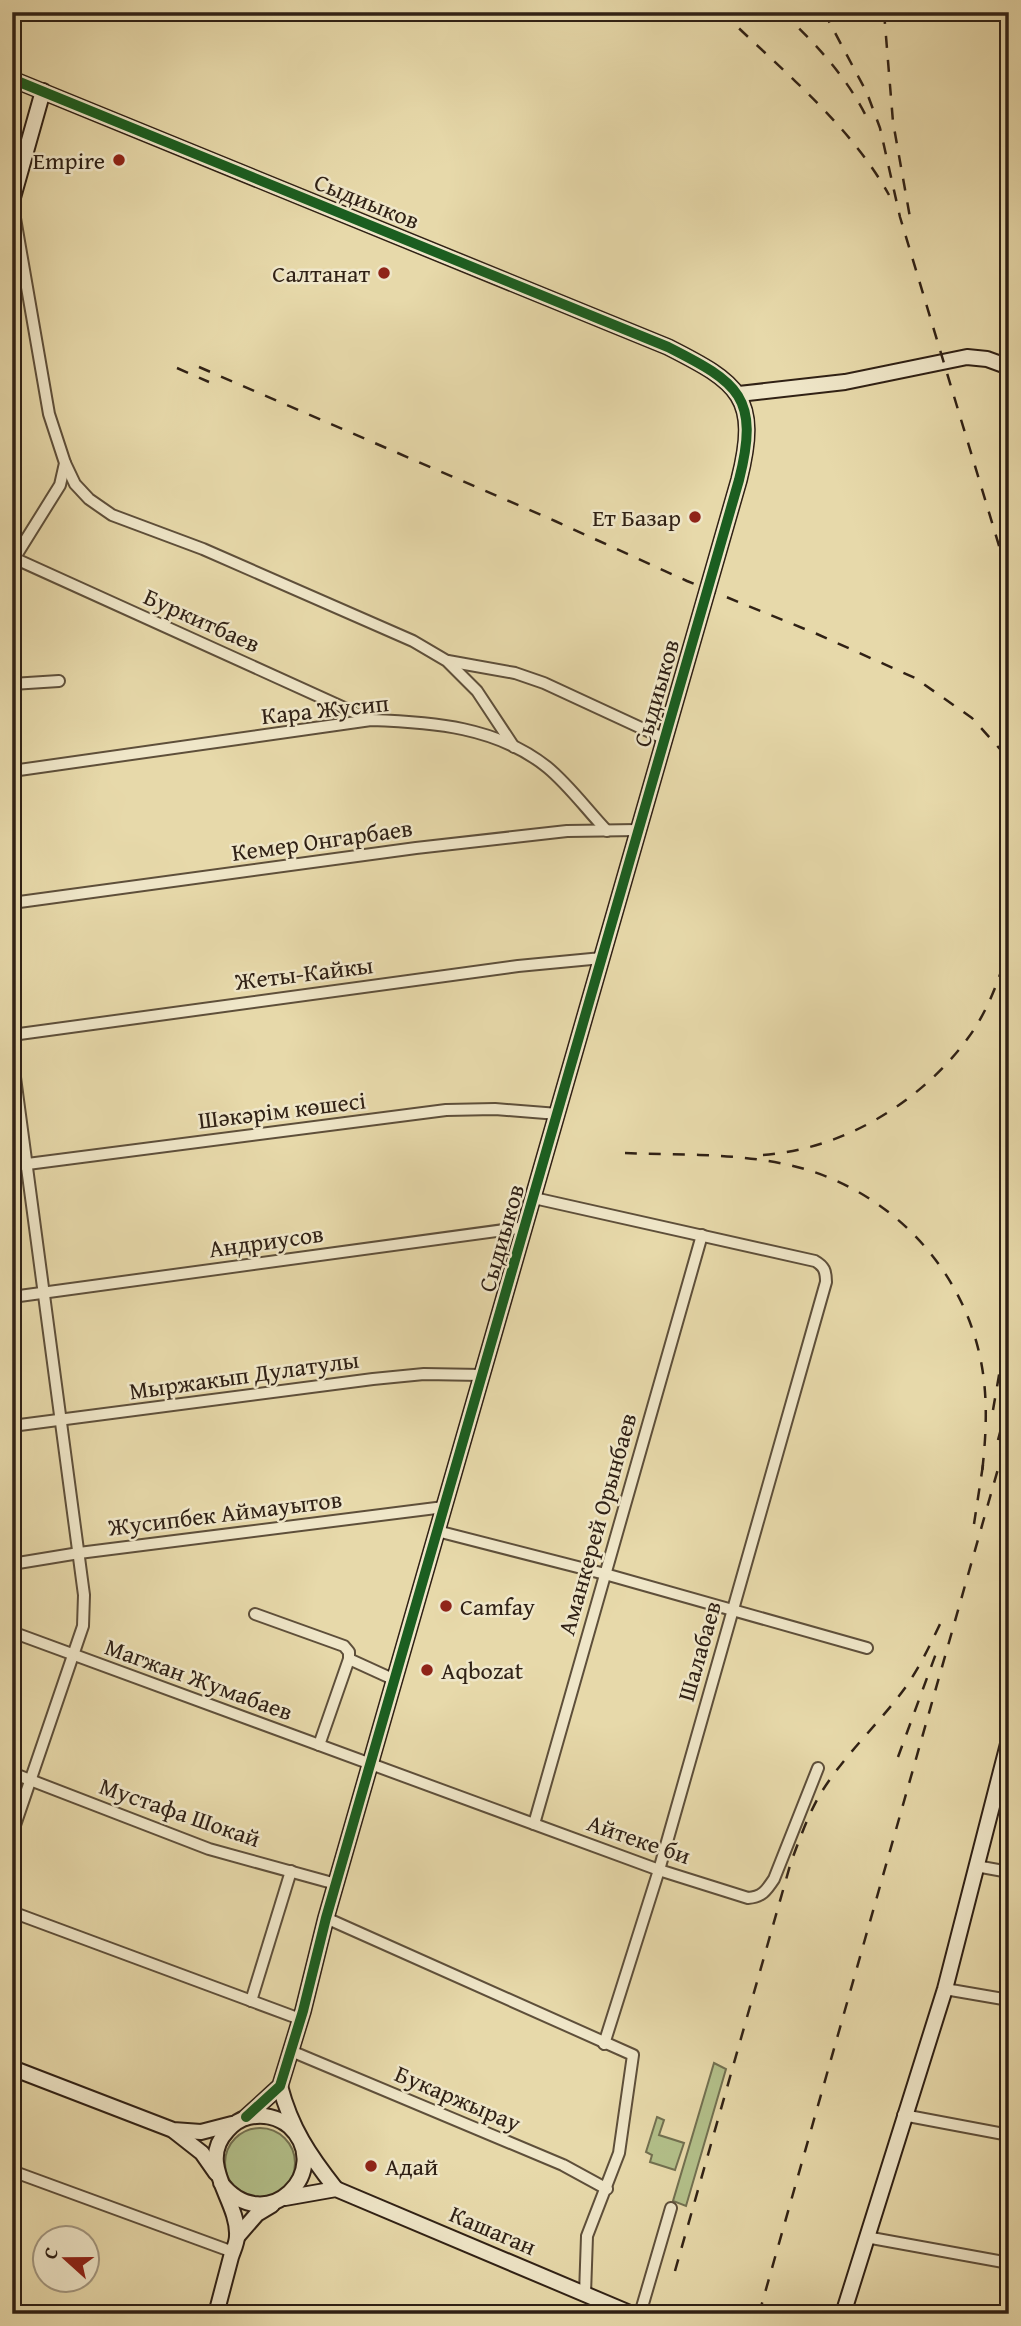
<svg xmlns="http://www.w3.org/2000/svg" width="1021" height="2326" viewBox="0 0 1021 2326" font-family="'Gentium Book Plus',serif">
<rect width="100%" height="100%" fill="#e7d9aa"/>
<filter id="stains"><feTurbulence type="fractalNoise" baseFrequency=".00286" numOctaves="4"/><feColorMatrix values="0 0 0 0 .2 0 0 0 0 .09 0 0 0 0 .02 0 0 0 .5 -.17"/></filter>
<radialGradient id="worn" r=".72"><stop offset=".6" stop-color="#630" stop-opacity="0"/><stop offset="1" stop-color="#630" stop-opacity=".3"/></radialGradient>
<g fill="#b3c08a" stroke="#727050" stroke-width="2">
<path d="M 714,2063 L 726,2069 L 686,2206 L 673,2201 Z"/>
<path d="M 657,2117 L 664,2120 L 659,2135 L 684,2143 L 675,2170 L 650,2162 L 652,2155 L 646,2152 Z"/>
<circle cx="260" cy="2163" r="35"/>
</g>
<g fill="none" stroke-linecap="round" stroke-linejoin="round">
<defs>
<g id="street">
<path d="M 65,463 L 75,484 L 89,499 L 112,515 L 203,549 L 413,641 L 447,661 L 477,691 L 514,747"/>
<path d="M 16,559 L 371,720"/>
<path d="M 12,562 L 60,485 L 65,463 L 49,414 L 12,201"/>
<path d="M 448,661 L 515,673 L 544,683 L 665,739"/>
<path d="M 12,684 L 59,681"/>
<path d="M 12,771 L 371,720 C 433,722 497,727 547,767 C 569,785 587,810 607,831"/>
<path d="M 12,903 L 416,848 L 567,831 L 638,830"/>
<path d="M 12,1035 L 518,966 L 602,958"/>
<path d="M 12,1055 L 84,1595 L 83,1626 L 12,1834"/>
<path d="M 12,1166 L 446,1110 L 495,1109 L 558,1114"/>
<path d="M 534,1198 L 815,1261 C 824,1266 826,1271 826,1282 L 659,1870 L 604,2044"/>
<path d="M 12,1297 L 526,1227"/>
<path d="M 12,1426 L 373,1379 L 424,1374 L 482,1375"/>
<path d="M 437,1531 L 605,1574 L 867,1648"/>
<path d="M 12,1564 L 79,1553 L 444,1507"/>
<path d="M 255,1614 L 344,1646 L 349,1652 L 349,1659 L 319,1745"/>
<path d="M 12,1632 L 659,1870 L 748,1898 C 762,1897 766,1891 774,1879 L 818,1768"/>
<path d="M 349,1659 L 395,1680"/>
<path d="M 12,1773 L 209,1849 L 336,1884"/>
<path d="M 534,1824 L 702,1235"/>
<path d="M 976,1866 L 1009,1872"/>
<path d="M 12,1912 L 300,2019"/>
<path d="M 326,1918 L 633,2055 L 619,2153 L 587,2236 L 585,2294"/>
<path d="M 945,1989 L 1009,2000"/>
<path d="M 251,2001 L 291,1871"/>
<path d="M 291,2051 L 563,2165 L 607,2189"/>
<path d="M 903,2115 L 1009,2135"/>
<path d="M 12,2171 L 233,2252"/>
<path d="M 866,2237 L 1009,2263"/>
<path d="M 12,2311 L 20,2314"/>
<path d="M 640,2314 L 671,2208"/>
</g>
<g id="secondary">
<path d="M 12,79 L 668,347 C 739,383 760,397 739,480 L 326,1918 L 303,2011 L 280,2086 L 246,2117"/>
<path d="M 12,201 L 43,91"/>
<path d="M 739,394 L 845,382 L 967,357 L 987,359 L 1009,367"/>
<path d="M 12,2068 L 173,2130 L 201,2132 L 232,2124"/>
<path d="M 280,2086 C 291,2128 309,2155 336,2189"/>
<path d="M 174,2131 L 202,2153 L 216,2173"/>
<path d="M 285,2198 L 336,2189 L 632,2314"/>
<path d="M 237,2237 L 257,2214 L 272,2205"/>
<path d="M 216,2314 C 221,2295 226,2276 231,2257 C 233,2251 237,2243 237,2236 C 239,2200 196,2164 227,2131 C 233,2124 240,2119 249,2117 C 263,2114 278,2117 289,2126 C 336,2170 266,2240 221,2183"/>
<path d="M 843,2314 L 945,1989 L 1009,1740"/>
</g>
</defs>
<use href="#street" stroke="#5e4f3a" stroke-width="14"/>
<use href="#secondary" stroke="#302115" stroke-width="18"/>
<use href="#street" stroke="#efe6c8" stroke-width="10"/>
<use href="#secondary" stroke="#efe6c8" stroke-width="14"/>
<g stroke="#302115" stroke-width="2.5" stroke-dasharray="12 12" stroke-linecap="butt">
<path d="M 722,12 C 780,69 849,123 889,195"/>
<path d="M 782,12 C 815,43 847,77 867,118"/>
<path d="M 824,12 L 867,93 L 880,128 L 900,217 L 1006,569"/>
<path d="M 884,12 L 893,122 L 911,223"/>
<path d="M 199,367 L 555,521 L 687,581 L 817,634 L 915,678 L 972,718 L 1009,759"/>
<path d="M 177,368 L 209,382"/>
<path d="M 625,1153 C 679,1155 736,1153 789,1165 C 887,1187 965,1267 982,1367 C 988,1402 986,1437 982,1473"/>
<path d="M 763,1155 C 844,1149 921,1102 968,1038 C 988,1011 1001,976 1009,944"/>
<path d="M 993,1410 L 1009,1317"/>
<path d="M 998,1440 L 1009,1399"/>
<path d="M 974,1524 L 983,1465"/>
<path d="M 898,1757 L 938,1648"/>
<path d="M 675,2271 L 791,1862 C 799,1841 807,1818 818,1798 C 841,1758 878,1725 905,1688 C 920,1667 930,1645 941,1622"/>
<path d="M 759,2314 L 1009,1430"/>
</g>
<defs>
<path id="cycleway" d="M 12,79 L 668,347 C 739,383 760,397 739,480 L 326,1918 L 303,2011 L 280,2086 L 246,2117"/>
</defs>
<use href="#cycleway" stroke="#efe6c8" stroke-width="15"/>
<use href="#cycleway" stroke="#1b5e20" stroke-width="10"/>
</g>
<g fill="#8f2418" stroke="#efe6c8" stroke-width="2.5">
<circle cx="119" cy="160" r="7"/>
<circle cx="384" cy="273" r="7"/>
<circle cx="695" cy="517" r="7"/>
<circle cx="446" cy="1606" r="7"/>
<circle cx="427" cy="1670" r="7"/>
<circle cx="371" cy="2166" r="7"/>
</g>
<g text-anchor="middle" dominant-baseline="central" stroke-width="5" stroke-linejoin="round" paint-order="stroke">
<g font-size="24" fill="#302115" stroke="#efe6c8" text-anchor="end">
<text x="105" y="160">Empire</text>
<text x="370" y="273">Салтанат</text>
<text x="681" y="517">Ет Базар</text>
<text x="460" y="1606" text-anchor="start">Camfay</text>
<text x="441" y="1670" text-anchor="start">Aqbozat</text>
<text x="385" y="2166" text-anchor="start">Адай</text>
</g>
<g font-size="24" fill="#302115" stroke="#efe6c8">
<text transform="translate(367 201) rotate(22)">Сыдиыков</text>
<text transform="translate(202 620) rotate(24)">Буркитбаев</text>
<text transform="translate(656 693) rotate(-74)">Сыдиыков</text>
<text transform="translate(325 709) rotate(-6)">Кара Жусип</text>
<text transform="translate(322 840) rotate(-8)">Кемер Онгарбаев</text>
<text transform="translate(304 973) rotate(-7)">Жеты-Кайкы</text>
<text transform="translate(282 1110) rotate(-7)">Шәкәрім көшесі</text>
<text transform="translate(501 1238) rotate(-74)">Сыдиыков</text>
<text transform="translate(266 1241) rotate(-8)">Андриусов</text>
<text transform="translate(244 1375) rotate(-8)">Мыржакып Дулатулы</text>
<text transform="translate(225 1513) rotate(-7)">Жусипбек Аймауытов</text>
<text transform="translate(597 1524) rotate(-74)">Аманкерей Орынбаев</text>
<text transform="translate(699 1651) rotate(-74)">Шалабаев</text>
<text transform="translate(199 1679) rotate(20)">Магжан Жумабаев</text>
<text transform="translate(180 1812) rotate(19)">Мустафа Шокай</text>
<text transform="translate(639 1839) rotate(19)">Айтеке би</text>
<text transform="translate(458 2098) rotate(23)">Букаржырау</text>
<text transform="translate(493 2230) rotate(23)">Кашаган</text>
</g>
</g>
<rect width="1021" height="2326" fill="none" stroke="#e7d9aa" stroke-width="42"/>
<rect x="14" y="14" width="993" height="2298" fill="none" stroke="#302115" stroke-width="3.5"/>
<rect x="21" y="21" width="979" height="2284" fill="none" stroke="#302115" stroke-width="2"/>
<g transform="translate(66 2259) rotate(291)"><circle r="33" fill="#efe6c8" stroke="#a39780" stroke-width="2"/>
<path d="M0-5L12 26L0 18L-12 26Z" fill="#8f2418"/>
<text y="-10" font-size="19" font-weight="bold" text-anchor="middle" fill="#302115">С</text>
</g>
<rect width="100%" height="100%" filter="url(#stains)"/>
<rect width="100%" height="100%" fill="url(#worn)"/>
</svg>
